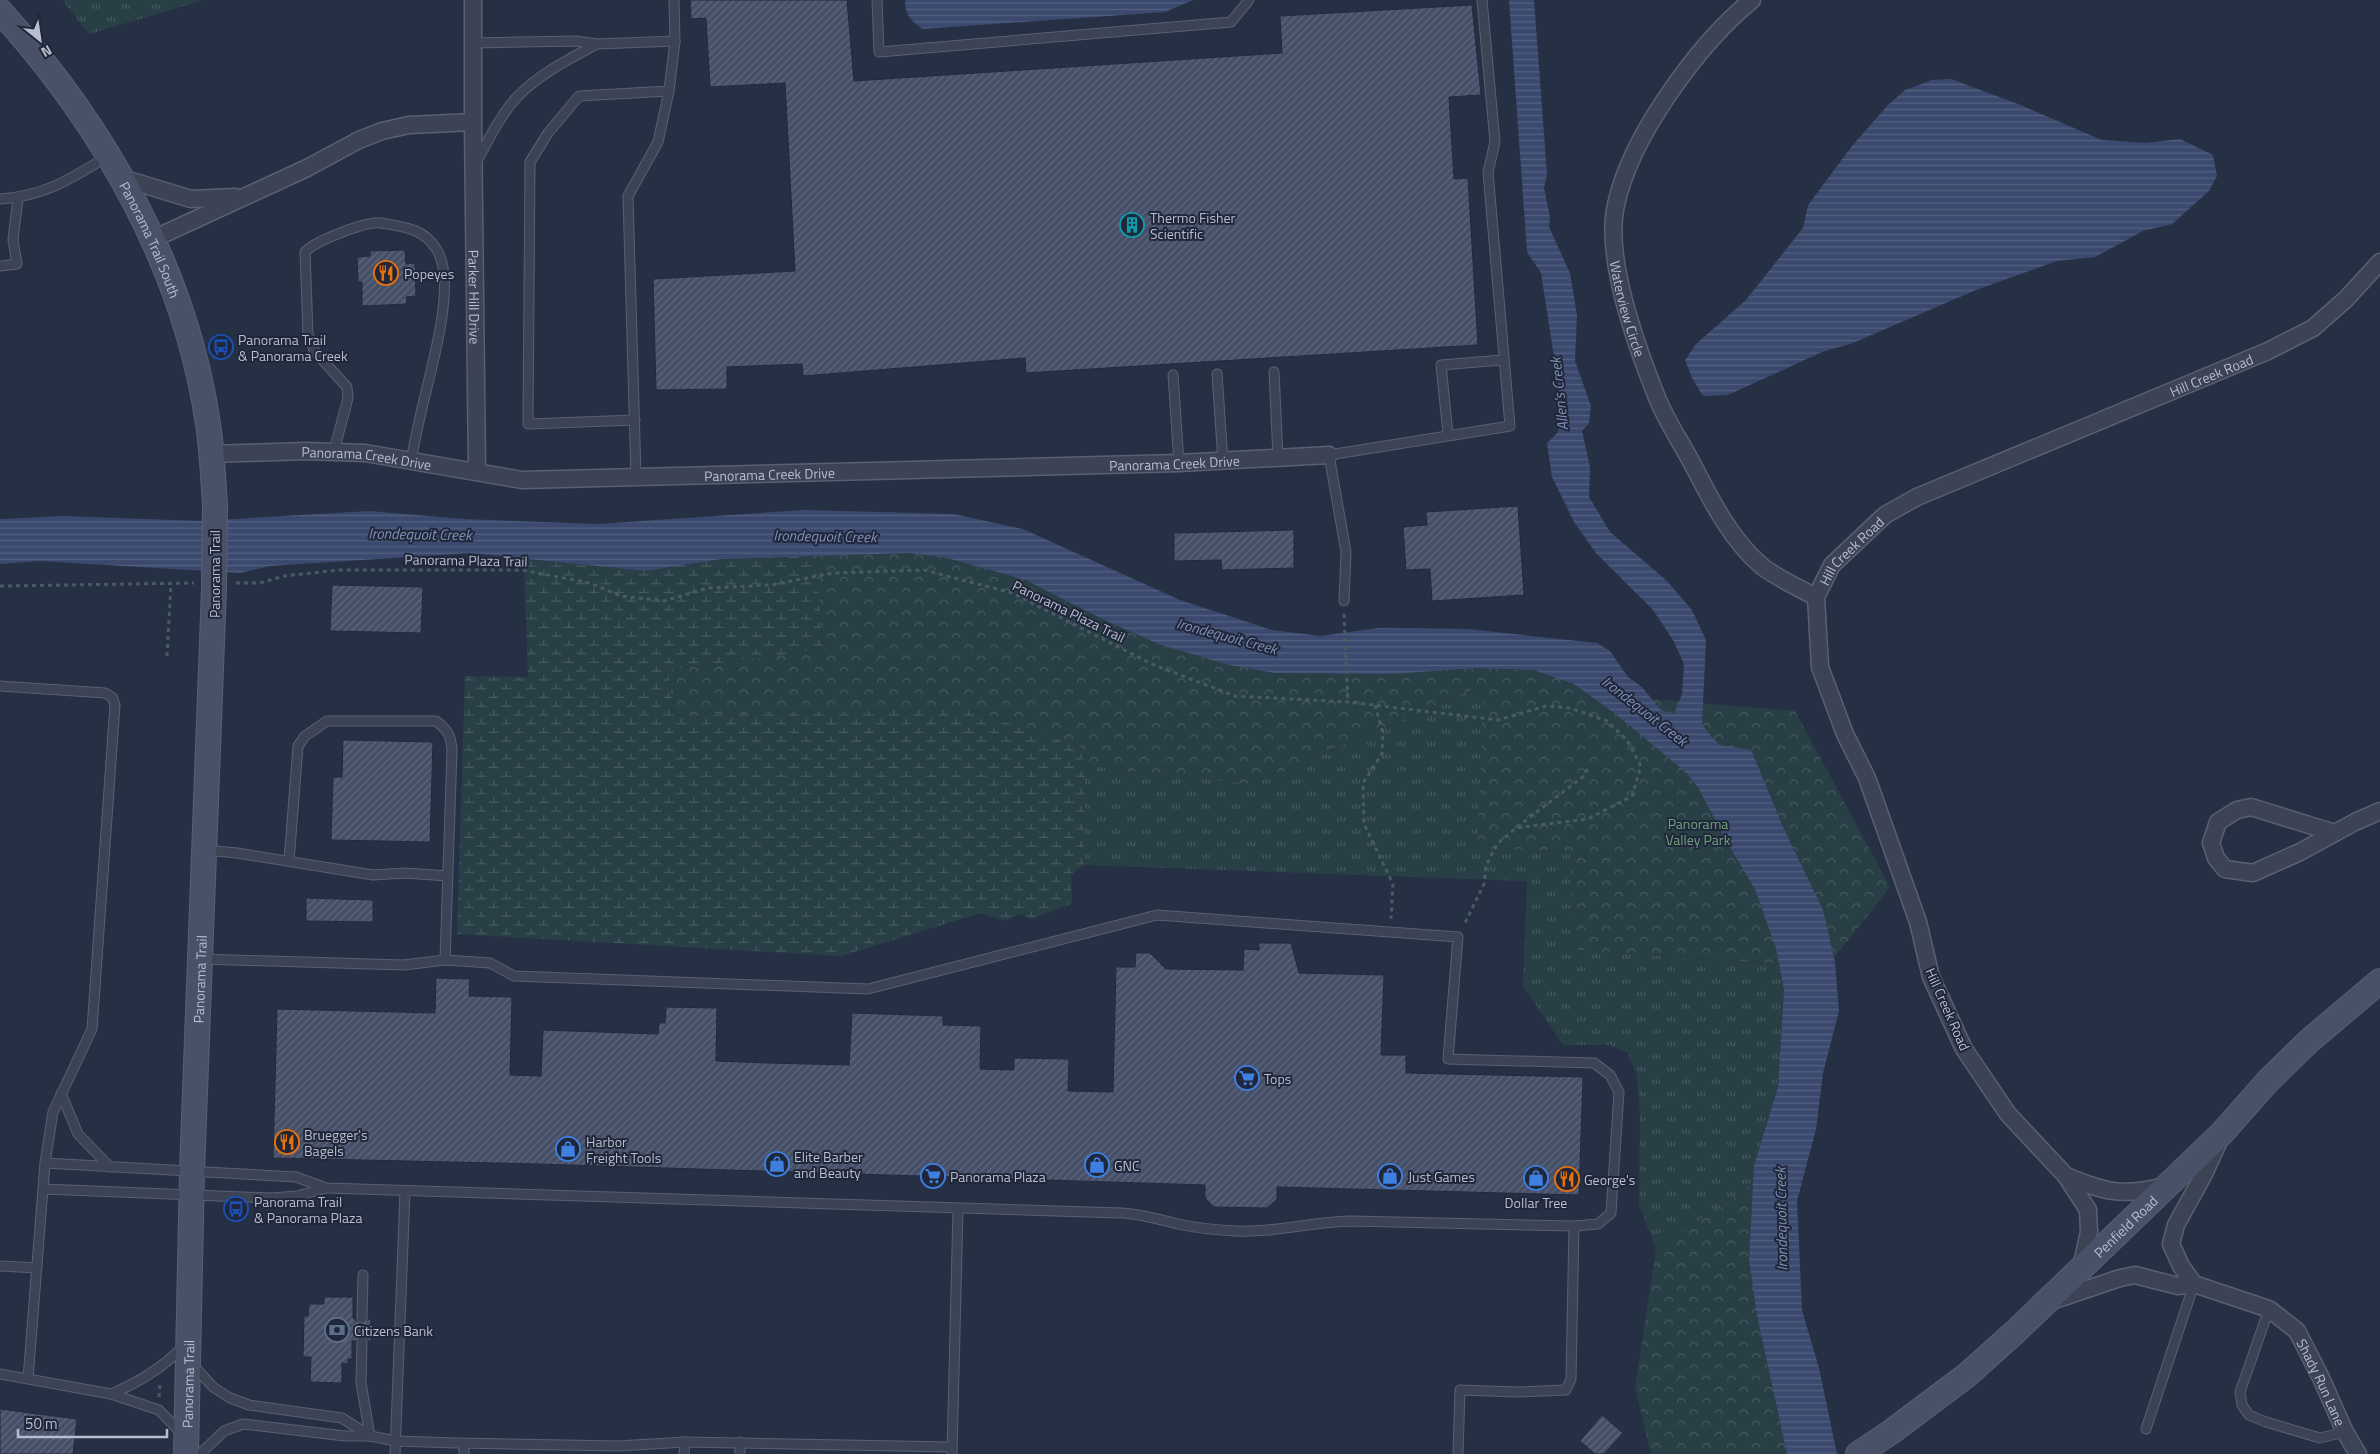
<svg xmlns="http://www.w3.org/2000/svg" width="2380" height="1454" viewBox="0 0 2380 1454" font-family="'Titillium Web',sans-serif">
<defs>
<pattern id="grass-tufts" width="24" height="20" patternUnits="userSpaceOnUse" patternTransform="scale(1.25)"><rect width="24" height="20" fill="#293f46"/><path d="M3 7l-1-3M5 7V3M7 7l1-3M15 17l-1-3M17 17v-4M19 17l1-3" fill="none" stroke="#465960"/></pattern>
<pattern id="forest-crowns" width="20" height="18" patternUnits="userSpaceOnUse" patternTransform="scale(1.25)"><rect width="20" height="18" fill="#293f46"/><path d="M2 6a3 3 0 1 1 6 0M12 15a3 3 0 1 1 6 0" fill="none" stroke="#465960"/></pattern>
<pattern id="wetland-marsh" width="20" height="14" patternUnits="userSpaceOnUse" patternTransform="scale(1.25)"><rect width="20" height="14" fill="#293f46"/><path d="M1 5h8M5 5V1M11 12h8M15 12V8" fill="none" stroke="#465960"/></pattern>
<pattern id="water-rules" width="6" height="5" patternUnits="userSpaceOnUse" patternTransform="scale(1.25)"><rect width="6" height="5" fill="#3a496d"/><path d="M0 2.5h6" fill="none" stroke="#546181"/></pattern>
<pattern id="building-hatch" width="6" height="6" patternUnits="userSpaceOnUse" patternTransform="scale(1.25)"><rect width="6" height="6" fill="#454f67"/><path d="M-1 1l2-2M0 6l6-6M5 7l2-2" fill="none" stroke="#5e677c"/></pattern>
</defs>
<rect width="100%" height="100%" fill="#263045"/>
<g fill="url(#grass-tufts)">
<path d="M 62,0 L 204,0 L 89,34 Z"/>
<path d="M 1485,685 L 1477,848 L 1570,851 L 1574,950 L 1779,964 L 1784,990 L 1778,1087 L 1754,1164 L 1753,1183 L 1656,1250 L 1639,1204 L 1640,1113 L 1637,1076 L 1628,1053 L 1610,1045 L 1563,1045 L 1523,986 L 1527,881 L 1084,865 L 1085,765 L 1250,784 Z"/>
</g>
<g fill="url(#forest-crowns)">
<path d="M 909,553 L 947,558 L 1026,580 L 1102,619 L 1161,645 L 1229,665 L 1275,673 L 1392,674 L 1477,668 L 1533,670 L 1574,684 L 1588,694 L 1795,711 L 1890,887 L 1827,967 L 1574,950 L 1570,851 L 1477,848 L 1484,685 L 1250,784 L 1085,765 L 1080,746 L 960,708 L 674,716 L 668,670 L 823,649 L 815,555 Z"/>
<path d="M 1753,1183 L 1749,1259 L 1757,1316 L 1787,1454 L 1651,1454 L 1635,1388 L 1656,1250 Z"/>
</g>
<path fill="url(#wetland-marsh)" d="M 815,555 L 823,649 L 668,670 L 674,716 L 960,708 L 1080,746 L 1085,765 L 1084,865 L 1071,874 L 1072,904 L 1031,919 L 1021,914 L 1005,921 L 981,913 L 841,956 L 457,934 L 465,676 L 528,677 L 524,559 L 646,571 L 721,559 Z"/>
<g fill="url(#water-rules)">
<path d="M 905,0 L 1193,0 L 1165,12 L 923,29 C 911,22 905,14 905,0 Z"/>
<path d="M 1509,0 L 1534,0 L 1547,175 L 1544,188 L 1550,217 L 1549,227 L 1570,273 L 1577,315 L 1575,361 L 1591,406 L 1589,423 L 1582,431 L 1590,467 L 1589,497 L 1610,532 L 1667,581 L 1692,610 L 1706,640 L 1702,725 L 1719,745 L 1751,750 L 1783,827 L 1823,910 L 1835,962 L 1839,1011 L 1823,1073 L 1816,1129 L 1797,1201 L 1802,1310 L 1819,1368 L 1837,1454 L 1787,1454 L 1757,1316 L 1749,1259 L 1754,1165 L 1778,1087 L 1784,990 L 1776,948 L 1755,889 L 1725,839 L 1699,789 L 1687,773 L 1613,712 L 1574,684 L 1533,670 L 1477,668 L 1392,674 L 1275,673 L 1229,665 L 1161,645 L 1102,619 L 1026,580 L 947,558 L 909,553 L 721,559 L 646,571 L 470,553 L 270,566 L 240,573 L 39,561 L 0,564 L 0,519 L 63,516 L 201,521 L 370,511 L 463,519 L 597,524 L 804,510 L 953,514 L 1023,529 L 1180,600 L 1272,630 L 1321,636 L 1378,628 L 1467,629 L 1597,643 L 1610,651 L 1628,677 L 1642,687 L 1661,710 L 1674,714 L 1682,694 L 1684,664 L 1673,640 L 1653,610 L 1596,553 L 1574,522 L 1552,477 L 1547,443 L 1558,432 L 1563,415 L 1541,273 L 1527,252 Z"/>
<path d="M 1951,79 L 2018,104 L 2102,140 L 2146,143 L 2180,139 L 2213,155 L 2217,176 L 2209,191 L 2172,224 L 2143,231 L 2095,257 L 2057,261 L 1976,290 L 1853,343 L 1822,352 L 1728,395 L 1703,396 L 1692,378 L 1685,360 L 1696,344 L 1746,300 L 1803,228 L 1808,205 L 1852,146 L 1887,106 L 1905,90 L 1932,80 Z"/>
</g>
<g fill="url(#building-hatch)" stroke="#22293c">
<path d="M 690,0 L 847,0 L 854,81 L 1282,53 L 1280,16 L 1472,5 L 1481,95 L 1449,97 L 1454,179 L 1468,178 L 1478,345 L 1026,373 L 1025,358 L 803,376 L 802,364 L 727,367 L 727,389 L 656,390 L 653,279 L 795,271 L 785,83 L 710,87 L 706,18 L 691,19 Z"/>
<path d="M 405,250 L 406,264 L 415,263 L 416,296 L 406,297 L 407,304 L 362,306 L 362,282 L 358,282 L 357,257 L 370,256 L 370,251 Z"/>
<path d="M 1518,506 L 1524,595 L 1432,601 L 1430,569 L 1406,570 L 1403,527 L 1427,525 L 1426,512 Z"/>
<path d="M 1294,530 L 1294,568 L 1222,570 L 1221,560 L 1174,561 L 1174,533 Z"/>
<path d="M 332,585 L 423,587 L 421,633 L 330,631 Z"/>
<path d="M 343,740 L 433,742 L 430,842 L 331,840 L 333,777 L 342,777 Z"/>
<path d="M 306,898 L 373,900 L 373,922 L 306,921 Z"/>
<path d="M 1259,943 L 1291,943 L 1299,973 L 1384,975 L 1381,1055 L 1406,1055 L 1406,1073 L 1583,1077 L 1579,1195 L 1277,1187 L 1277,1199 L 1267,1208 L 1214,1207 L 1205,1198 L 1205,1185 L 538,1164 L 273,1158 L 277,1009 L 435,1013 L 436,978 L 470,979 L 469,996 L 512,997 L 510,1075 L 541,1076 L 543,1030 L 658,1034 L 659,1023 L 665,1023 L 666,1007 L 717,1008 L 716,1061 L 768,1063 L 849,1065 L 852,1013 L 943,1016 L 943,1025 L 981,1026 L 980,1069 L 1014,1070 L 1014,1058 L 1069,1059 L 1068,1091 L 1113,1092 L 1116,967 L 1135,967 L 1136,953 L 1150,953 L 1166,969 L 1243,970 L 1244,949 L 1259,950 Z"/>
<path d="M 324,1297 L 353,1297 L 353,1318 L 361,1324 L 371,1318 L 371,1342 L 363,1336 L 359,1337 L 356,1341 L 352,1341 L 352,1359 L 348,1359 L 348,1364 L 342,1363 L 342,1383 L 310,1382 L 311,1357 L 303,1357 L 304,1316 L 308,1316 L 309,1304 L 324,1304 Z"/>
<path d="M 0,1409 L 77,1419 L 73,1454 L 0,1454 Z"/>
<path d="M 1602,1415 L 1623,1433 L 1604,1454 L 1595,1454 L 1580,1441 Z"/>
</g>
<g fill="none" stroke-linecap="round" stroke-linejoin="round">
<defs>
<g id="lane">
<path d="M 877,0 L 879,52 L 1231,22 L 1249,0"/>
<path d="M 474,43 L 576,41 L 597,44 L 675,41 L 674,0"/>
<path d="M 476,163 C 488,140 500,116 517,97 C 539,74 569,59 597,44"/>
<path d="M 0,199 C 45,196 71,179 108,156"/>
<path d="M 0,266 L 17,264 L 13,240 L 18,198"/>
<path d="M 1274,372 L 1278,457"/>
<path d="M 1217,374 L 1223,461"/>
<path d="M 1173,375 L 1179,463"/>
<path d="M 635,420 L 528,424 L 530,162 L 548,133 L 579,96 L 669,91"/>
<path d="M 1448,434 L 1441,365 L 1502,360"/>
<path d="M 334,451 L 348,398 L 347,387 L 315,352 L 308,334 L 305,252 C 315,241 366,221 381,223 C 404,227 424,228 437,250 C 458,285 429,374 421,413 C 417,429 414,445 411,461"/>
<path d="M 636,477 L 628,196 L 658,142 L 669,91 L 675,41"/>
<path d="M 1344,601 L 1346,552 L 1329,455 L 1510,426 L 1488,172 L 1495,142 L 1482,0"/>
<path d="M 0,686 L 105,693 L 112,697 L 115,705 L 92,1029 L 53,1112 L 45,1163 L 28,1379"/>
<path d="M 205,850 L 237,853 L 373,875 L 405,873 L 447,876"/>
<path d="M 289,861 L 298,746 L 305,736 L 327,721 L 436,721 C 448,730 451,736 452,750 L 445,960"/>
<path d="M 61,1093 L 78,1134 L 110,1167"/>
<path d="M 45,1163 L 296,1177 L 326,1188 L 1121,1213 C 1141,1214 1158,1219 1178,1224 C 1196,1228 1216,1230 1235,1231 C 1274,1233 1311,1222 1350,1221 L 1574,1226 L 1598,1224 L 1611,1213 L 1619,1092 L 1610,1075 L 1594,1063 L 1448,1059 L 1458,937 L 1157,915 L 868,989 L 514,976 L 490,963 L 445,960 L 404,965 L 200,959"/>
<path d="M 43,1189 L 271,1198 L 297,1196 L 326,1188"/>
<path d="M 0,1266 L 37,1268"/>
<path d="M 2269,1309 L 2240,1392 L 2242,1405 L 2249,1415 L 2266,1422 L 2320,1438 L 2345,1432"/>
<path d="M 362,1318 L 363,1275"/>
<path d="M 362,1342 L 361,1383 L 370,1436"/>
<path d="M 191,1363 L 213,1387 L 230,1398 L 249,1405 L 342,1418 L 370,1436"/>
<path d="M 0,1374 L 111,1394 L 159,1410 L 182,1434"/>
<path d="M 111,1394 C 140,1382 162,1368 183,1347"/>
<path d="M 2146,1429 L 2194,1284"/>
<path d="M 200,1454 L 224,1431 L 243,1424 L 345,1436 L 370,1436 L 396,1441 L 456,1443 L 618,1446 L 685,1442 L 952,1447"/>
<path d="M 395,1454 L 405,1191"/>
<path d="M 464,1454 L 464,1444"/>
<path d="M 684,1454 L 685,1442"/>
<path d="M 740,1454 L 740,1442"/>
<path d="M 952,1454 L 958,1209"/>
<path d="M 1458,1454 L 1460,1390 L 1517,1392 L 1566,1390 L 1571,1379 L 1574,1226"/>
</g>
<g id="street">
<path id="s1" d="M 1752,0 C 1699,43 1630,137 1616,205 C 1604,257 1636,345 1656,395 C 1665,419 1681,442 1693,465 C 1711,500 1732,542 1763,567 C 1779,579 1799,588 1816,597"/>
<path id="s2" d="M 473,122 L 477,472"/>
<path d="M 122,178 L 191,199 L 235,197"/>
<path d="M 153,239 L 307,168 L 359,140 L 382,131 L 409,125 L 473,122 L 473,0"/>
<path id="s3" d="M 212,454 L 305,451 L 365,453 L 522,480 L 1179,463 L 1329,455"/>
<path d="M 2335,833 L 2251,807 L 2237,810 L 2218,822 L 2211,843 L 2216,858 L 2225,869 L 2253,873 L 2300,852 L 2355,822 L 2380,811"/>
<path d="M 2066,1176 C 2107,1192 2120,1197 2165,1186"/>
<path id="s4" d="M 2081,1268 L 2089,1232 L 2088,1210 L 2066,1176 L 2008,1114 L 1964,1049 L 1931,977 L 1918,922 L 1867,778 L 1845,734 L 1820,667 L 1816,597 L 1832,565 L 1885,515 L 1917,497 L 2268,351 L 2313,328 L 2346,299 L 2380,262"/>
<path d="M 2194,1284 L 2181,1266 L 2171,1244 L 2176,1225 L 2203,1176 L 2219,1141"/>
<path id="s5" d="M 2052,1301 L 2120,1278 L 2135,1275 L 2178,1286 L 2194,1284 L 2269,1309 L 2297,1331 L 2321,1378 L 2345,1432 L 2358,1454"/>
</g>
<g id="secondary">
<path id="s6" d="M 0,11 C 105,127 185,268 208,424 C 212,450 213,477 215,504"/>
<path id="s7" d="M 186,1454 L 192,1171 L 214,589"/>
<path id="s8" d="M 1858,1454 L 1891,1432 L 1967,1375 L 2015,1332 L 2222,1133 L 2268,1081 L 2309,1041 L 2380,981"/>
</g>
</defs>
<use href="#lane" stroke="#5a6072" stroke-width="11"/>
<use href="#street" stroke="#5a6072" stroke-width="19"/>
<use href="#secondary" stroke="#5a6072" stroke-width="26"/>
<g stroke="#475c62" stroke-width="3" stroke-dasharray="4 4" stroke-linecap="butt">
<path d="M 236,583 L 260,583 L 284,576 L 339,570 L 522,570 L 590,583 L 621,596 L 664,601 L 708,588 L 771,585 L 833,573 L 924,570 L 1012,593 L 1154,665 L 1235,696 L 1348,702 L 1498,720 L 1546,706 L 1570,708 L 1607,721 L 1627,740 L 1641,766 L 1632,796 L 1588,819 L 1516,828 L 1497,844 L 1486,866 L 1484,884 L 1464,925"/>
<path d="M 0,586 L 194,583"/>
<path d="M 1344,614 L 1348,702"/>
<path d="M 167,656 L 171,584"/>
<path d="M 1375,705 L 1383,733 L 1382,754 L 1363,783 L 1364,824 L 1393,884 L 1391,919"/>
<path d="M 1517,827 L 1584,776 L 1588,768"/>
<path d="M 159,1397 L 160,1383"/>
</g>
<use href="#lane" stroke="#3b4355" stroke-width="9"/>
<use href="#street" stroke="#3b4355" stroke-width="16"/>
<use href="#secondary" stroke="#495168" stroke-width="24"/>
<defs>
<path id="secondary-bridge" d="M 214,589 L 215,504"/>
</defs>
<use href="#secondary-bridge" stroke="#5a6072" stroke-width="26" stroke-linecap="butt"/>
<use href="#secondary-bridge" stroke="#495168" stroke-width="24"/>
</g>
<defs>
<symbol id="building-ring" viewBox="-11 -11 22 22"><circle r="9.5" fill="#20273a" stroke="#0f9aa8" stroke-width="1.5"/><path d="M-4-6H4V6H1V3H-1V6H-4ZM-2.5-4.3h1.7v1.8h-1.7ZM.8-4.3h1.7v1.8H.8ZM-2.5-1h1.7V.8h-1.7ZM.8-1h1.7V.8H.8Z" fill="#0f9aa8"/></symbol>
<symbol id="restaurant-ring" viewBox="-11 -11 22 22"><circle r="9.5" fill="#20273a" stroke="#e8710a" stroke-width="1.5"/><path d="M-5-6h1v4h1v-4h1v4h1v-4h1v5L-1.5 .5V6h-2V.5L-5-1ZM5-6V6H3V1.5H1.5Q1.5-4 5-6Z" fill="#e8710a"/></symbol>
<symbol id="bus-ring" viewBox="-11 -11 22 22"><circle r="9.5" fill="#20273a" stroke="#1a4fb4" stroke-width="1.5"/><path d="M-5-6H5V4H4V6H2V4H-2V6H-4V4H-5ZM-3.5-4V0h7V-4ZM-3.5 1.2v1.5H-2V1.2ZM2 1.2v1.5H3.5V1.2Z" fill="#1a4fb4"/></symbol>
<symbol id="supermarket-ring" viewBox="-11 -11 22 22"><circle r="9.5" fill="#20273a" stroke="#3f7fe0" stroke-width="1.5"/><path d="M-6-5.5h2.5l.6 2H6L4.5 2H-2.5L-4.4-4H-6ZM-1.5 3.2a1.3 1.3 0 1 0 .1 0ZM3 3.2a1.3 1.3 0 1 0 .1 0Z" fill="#3f7fe0"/></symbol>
<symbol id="shop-ring" viewBox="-11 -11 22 22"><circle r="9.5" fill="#20273a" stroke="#3f7fe0" stroke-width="1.5"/><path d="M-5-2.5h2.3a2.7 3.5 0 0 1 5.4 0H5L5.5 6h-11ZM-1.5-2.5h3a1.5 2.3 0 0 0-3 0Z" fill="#3f7fe0"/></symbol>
<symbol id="bank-ring" viewBox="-11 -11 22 22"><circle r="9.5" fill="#20273a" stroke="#5c6f8a" stroke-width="1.5"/><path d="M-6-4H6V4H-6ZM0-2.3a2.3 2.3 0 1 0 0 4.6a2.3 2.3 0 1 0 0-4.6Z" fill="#5c6f8a"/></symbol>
</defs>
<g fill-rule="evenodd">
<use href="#building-ring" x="1118" y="211" width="28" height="28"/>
<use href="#restaurant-ring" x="372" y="259" width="28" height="28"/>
<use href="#bus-ring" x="207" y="333" width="28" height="28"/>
<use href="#supermarket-ring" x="1233" y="1064" width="28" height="28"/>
<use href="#restaurant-ring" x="273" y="1128" width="28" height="28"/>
<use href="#shop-ring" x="554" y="1135" width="28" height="28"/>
<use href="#shop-ring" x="763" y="1150" width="28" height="28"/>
<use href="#shop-ring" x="1083" y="1151" width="28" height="28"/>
<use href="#supermarket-ring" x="919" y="1162" width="28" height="28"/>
<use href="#shop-ring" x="1376" y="1162" width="28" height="28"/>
<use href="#shop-ring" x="1522" y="1164" width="28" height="28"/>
<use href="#restaurant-ring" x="1553" y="1165" width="28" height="28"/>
<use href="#bus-ring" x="222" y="1195" width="28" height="28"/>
<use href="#bank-ring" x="323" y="1316" width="28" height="28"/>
</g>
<g text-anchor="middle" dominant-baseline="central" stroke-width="4" stroke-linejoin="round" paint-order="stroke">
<g font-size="14" fill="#b9bece" stroke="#20273a" text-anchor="start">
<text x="1150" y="217">Thermo Fisher<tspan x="1150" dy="16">Scientific</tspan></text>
<text x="404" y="273">Popeyes</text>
<text x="238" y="339">Panorama Trail<tspan x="238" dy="16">&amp; Panorama Creek</tspan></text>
<text x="1264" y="1078">Tops</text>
<text x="304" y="1134">Bruegger's<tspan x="304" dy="16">Bagels</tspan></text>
<text x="586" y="1141">Harbor<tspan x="586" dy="16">Freight Tools</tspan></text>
<text x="794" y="1156">Elite Barber<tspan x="794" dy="16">and Beauty</tspan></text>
<text x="1114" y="1165">GNC</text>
<text x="950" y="1176">Panorama Plaza</text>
<text x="1408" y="1176">Just Games</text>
<text x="1584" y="1179">George's</text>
<text x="254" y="1201">Panorama Trail<tspan x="254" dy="16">&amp; Panorama Plaza</tspan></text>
<text x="1536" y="1202" text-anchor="middle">Dollar Tree</text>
<text x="354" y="1330">Citizens Bank</text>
</g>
<g font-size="14" fill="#b9bece" stroke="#20273a">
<text stroke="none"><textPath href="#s6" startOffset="275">Panorama Trail South</textPath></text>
<text stroke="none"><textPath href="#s2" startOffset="175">Parker Hill Drive</textPath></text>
<text stroke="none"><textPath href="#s1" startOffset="355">Waterview Circle</textPath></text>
<text stroke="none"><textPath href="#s4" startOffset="1206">Hill Creek Road</textPath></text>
<text stroke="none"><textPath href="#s3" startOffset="155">Panorama Creek Drive</textPath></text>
<text stroke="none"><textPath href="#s3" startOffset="965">Panorama Creek Drive</textPath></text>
<text stroke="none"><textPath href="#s3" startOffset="560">Panorama Creek Drive</textPath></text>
<text stroke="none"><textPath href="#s4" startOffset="801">Hill Creek Road</textPath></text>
<text transform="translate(466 560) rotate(1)">Panorama Plaza Trail</text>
<text transform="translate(214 574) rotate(-90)">Panorama Trail</text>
<text transform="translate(1069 611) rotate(26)">Panorama Plaza Trail</text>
<text stroke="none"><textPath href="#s7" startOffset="475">Panorama Trail</textPath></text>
<text transform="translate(1948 1009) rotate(66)">Hill Creek Road</text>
<text stroke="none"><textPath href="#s8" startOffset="352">Penfield Road</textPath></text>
<text stroke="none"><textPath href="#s5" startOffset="319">Shady Run Lane</textPath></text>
<text stroke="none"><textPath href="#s7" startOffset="70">Panorama Trail</textPath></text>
</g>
<g font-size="14" fill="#6fa080" stroke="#20273a">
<text x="1698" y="823">Panorama<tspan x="1698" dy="16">Valley Park</tspan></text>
</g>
<g font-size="15" font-style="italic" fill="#7f90b6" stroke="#20273a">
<text transform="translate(1559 394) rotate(-96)">Allen's Creek</text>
<text transform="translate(420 534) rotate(1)">Irondequoit Creek</text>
<text transform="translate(825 536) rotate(1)">Irondequoit Creek</text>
<text transform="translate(1227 636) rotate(15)">Irondequoit Creek</text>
<text transform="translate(1645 711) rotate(38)">Irondequoit Creek</text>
<text transform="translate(1781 1219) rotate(-91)">Irondequoit Creek</text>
</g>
</g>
<g transform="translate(40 40) rotate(150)" stroke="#20273a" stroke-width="4" paint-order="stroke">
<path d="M0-4L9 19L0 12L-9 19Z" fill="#b9bece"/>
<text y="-8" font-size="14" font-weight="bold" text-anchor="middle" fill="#b9bece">N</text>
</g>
<path d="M18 1429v8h149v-8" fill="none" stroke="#b9bece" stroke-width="2.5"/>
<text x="25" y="1429" font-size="15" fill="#b9bece" stroke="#20273a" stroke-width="4" paint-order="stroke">50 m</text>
</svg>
